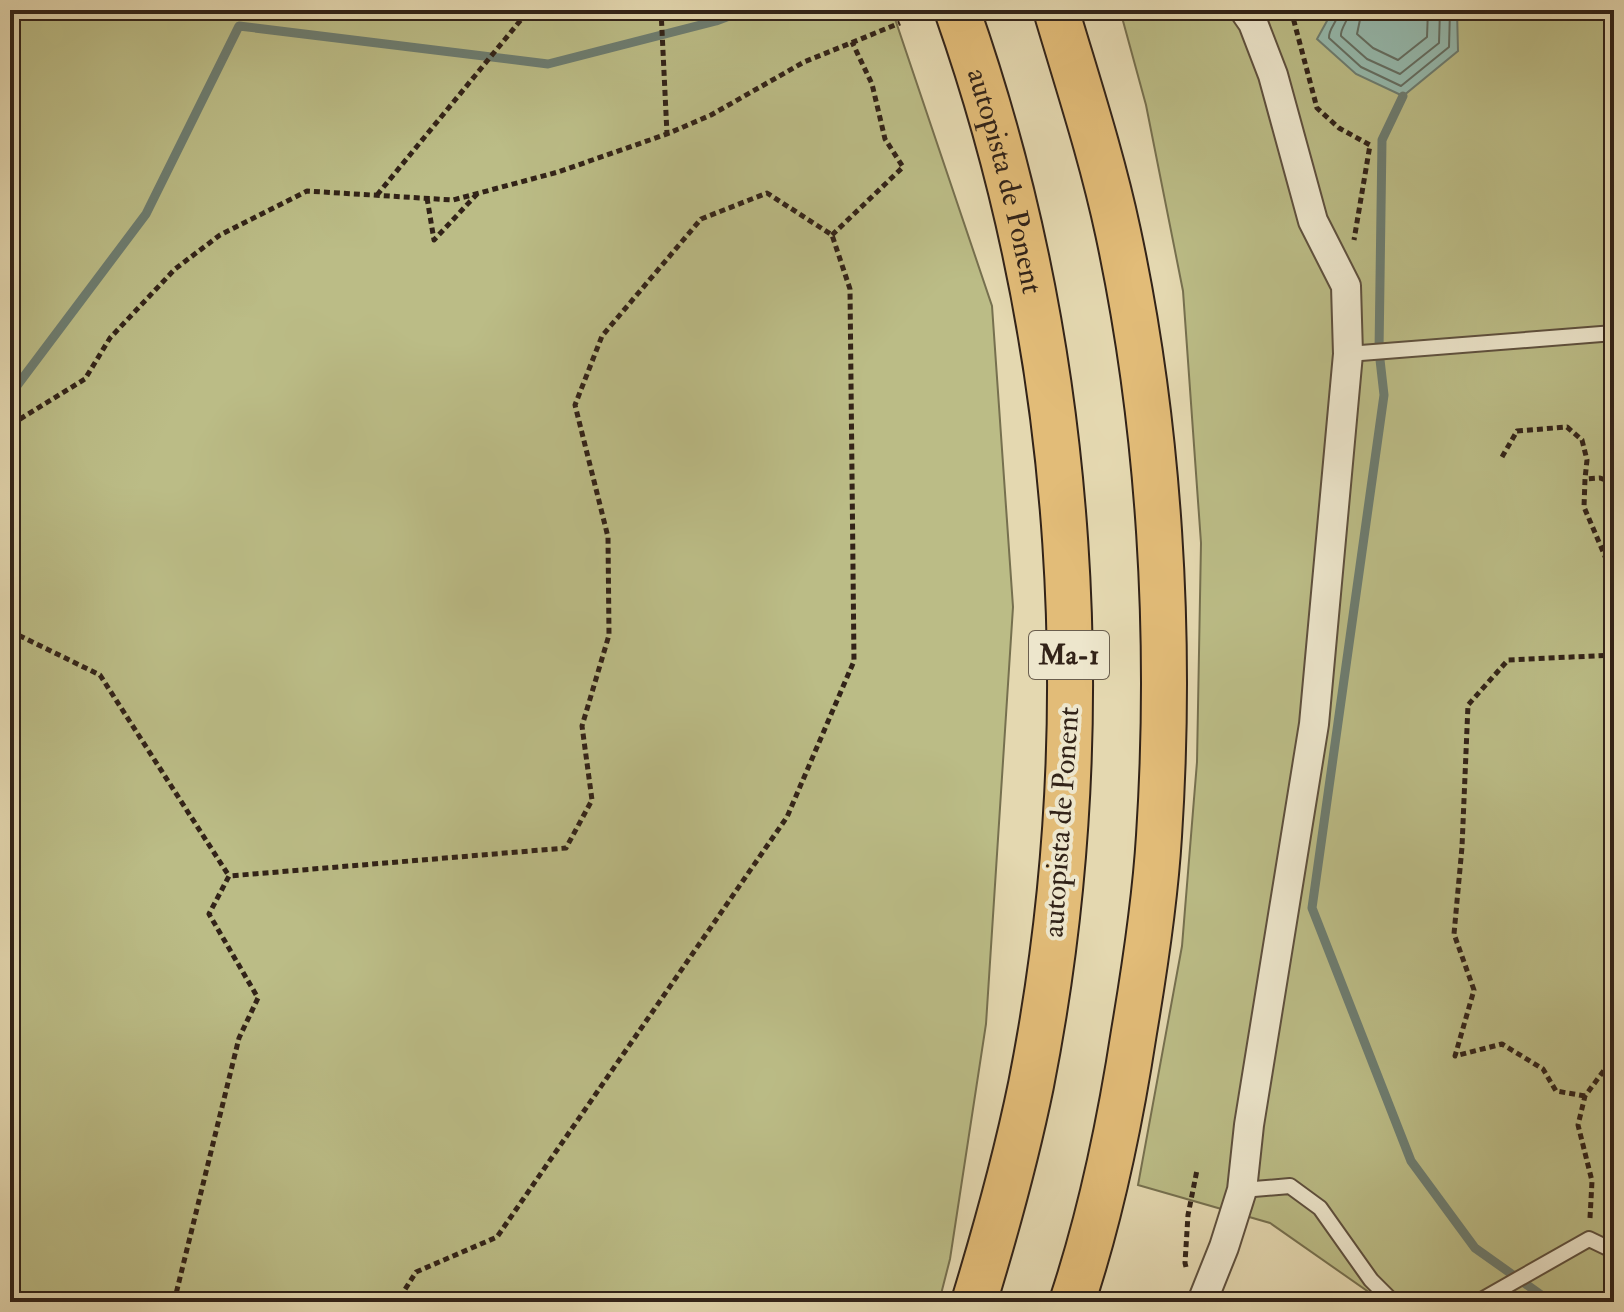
<svg xmlns="http://www.w3.org/2000/svg" width="1624" height="1312" viewBox="0 0 1624 1312" font-family="'IM FELL Double Pica',serif">
<rect width="100%" height="100%" fill="#e4d8b0"/>
<filter id="stains"><feTurbulence type="fractalNoise" baseFrequency=".0025" numOctaves="4"/><feColorMatrix values="0 0 0 0 .2 0 0 0 0 .09 0 0 0 0 .02 0 0 0 .5 -.17"/></filter>
<radialGradient id="worn" r=".72"><stop offset=".6" stop-color="#630" stop-opacity="0"/><stop offset="1" stop-color="#630" stop-opacity=".3"/></radialGradient>
<g fill="#bbbc86" stroke="#76704f" stroke-width="2">
<path d="M 10,10 L 892,10 L 992,306 L 1013,607 L 986,1024 L 950,1259 L 939,1302 L 10,1302 Z"/>
<path d="M 1120,10 L 1614,10 L 1614,1302 L 1383,1302 L 1270,1223 L 1138,1185 L 1182,946 L 1197,762 L 1201,543 L 1183,291 L 1146,105 Z"/>
</g>
<path fill="#95b9ad" stroke="#6d7d71" stroke-width="2" d="M 1333,10 L 1457,10 L 1458,51 L 1403,96 L 1356,74 L 1317,39 Z"/>
<g fill="none" stroke-linecap="round" stroke-linejoin="round">
<g stroke="#646e62" stroke-width="2">
<path d="M 1339,10 C 1339,21 1328,28 1329,38 L 1361,67 L 1401,86 L 1449,47 L 1450,10"/>
<path d="M 1350,10 C 1349,20 1340,28 1341,36 L 1367,59 L 1400,74 L 1439,43 L 1440,10"/>
<path d="M 1362,10 L 1357,34 L 1373,48 L 1398,60 L 1427,37 L 1428,10"/>
</g>
<g stroke="#6d7d71" stroke-width="9">
<path d="M 1403,96 L 1382,140 L 1379,351 L 1384,395 L 1312,908 L 1411,1161 L 1475,1248 L 1551,1302"/>
<path d="M 10,395 L 146,214 L 239,26 L 548,64 L 716,21 L 745,10"/>
</g>
<defs>
<g id="service">
<path d="M 1348,354 L 1614,333"/>
<path d="M 1242,1190 L 1290,1186 L 1320,1208 L 1371,1280 L 1393,1302"/>
<path d="M 1478,1302 L 1589,1239 L 1614,1251"/>
</g>
<path id="minor" d="M 1202,1302 L 1224,1247 L 1242,1190 L 1249,1125 L 1314,724 L 1348,354 L 1346,286 L 1313,221 L 1273,75 L 1253,23 L 1244,10"/>
<g id="motorway">
<path id="s1" d="M 957,10 C 1077,351 1101,730 1031,1085 C 1016,1158 996,1230 974,1302"/>
<path d="M 1056,10 C 1078,84 1102,157 1118,232 C 1160,428 1172,637 1159,836 C 1155,902 1145,967 1134,1032 C 1120,1123 1101,1215 1072,1302"/>
</g>
</defs>
<use href="#service" stroke="#5e503e" stroke-width="18"/>
<use href="#minor" stroke="#5e503e" stroke-width="32"/>
<use href="#motorway" stroke="#322318" stroke-width="48"/>
<g stroke="#322318" stroke-width="5" stroke-dasharray="6 4" stroke-linecap="butt">
<path d="M 661,10 L 667,134"/>
<path d="M 1291,10 L 1317,108 L 1339,128 L 1370,145 L 1354,240"/>
<path d="M 377,195 L 529,10"/>
<path d="M 427,198 L 434,240 L 477,194"/>
<path d="M 832,235 L 903,167 L 885,139 L 872,84 L 852,42"/>
<path d="M 10,420 L 20,419 L 85,379 L 110,338 L 175,269 L 220,235 L 307,191 L 453,200 L 558,172 L 667,134 L 711,115 L 804,62 L 900,23"/>
<path d="M 1502,457 L 1517,431 L 1567,427 L 1582,440 L 1587,460 L 1585,479"/>
<path d="M 1614,483 L 1600,478 L 1585,479 L 1584,507 L 1613,575 L 1608,617 L 1614,635"/>
<path d="M 10,631 L 100,675 L 229,876"/>
<path d="M 1585,1096 L 1556,1091 L 1543,1069 L 1502,1044 L 1455,1056 L 1474,990 L 1454,934 L 1462,847 L 1468,705 L 1508,660 L 1614,655"/>
<path d="M 1590,1218 L 1592,1181 L 1578,1125 L 1585,1096 L 1608,1065 L 1614,1064"/>
<path d="M 1186,1267 L 1185,1263 L 1188,1215 L 1197,1170"/>
<path d="M 174,1302 L 239,1038 L 258,998 L 209,914 L 229,876 L 566,848 L 592,800 L 582,726 L 609,635 L 608,537 L 575,405 L 602,336 L 701,219 L 767,193 L 832,235 L 850,289 L 854,661 L 787,817 L 497,1237 L 416,1272 L 397,1302"/>
</g>
<use href="#service" stroke="#ede6cc" stroke-width="14"/>
<use href="#minor" stroke="#ede6cc" stroke-width="28"/>
<use href="#motorway" stroke="#e2bc78" stroke-width="44"/>
</g>
<g text-anchor="middle" dominant-baseline="central" stroke-width="8" stroke-linejoin="round" paint-order="stroke">
<rect fill="#ede6cc" stroke="#6a5e4e" stroke-width="2" x="1029" y="631" width="80" height="48" rx="6"/>
<g font-size="28" font-weight="bold" fill="#322318">
<text x="1069" y="655">Ma-1</text>
</g>
<g font-size="30" fill="#322318" stroke="#ede6cc">
<text stroke="none"><textPath href="#s1" startOffset="178">autopista de Ponent</textPath></text>
<text transform="translate(1061 822) rotate(-86)">autopista de Ponent</text>
</g>
</g>
<rect width="1624" height="1312" fill="none" stroke="#e4d8b0" stroke-width="40"/>
<rect x="12" y="12" width="1600" height="1288" fill="none" stroke="#322318" stroke-width="4"/>
<rect x="20" y="20" width="1584" height="1272" fill="none" stroke="#322318" stroke-width="2"/>
<rect width="100%" height="100%" filter="url(#stains)"/>
<rect width="100%" height="100%" fill="url(#worn)"/>
</svg>
